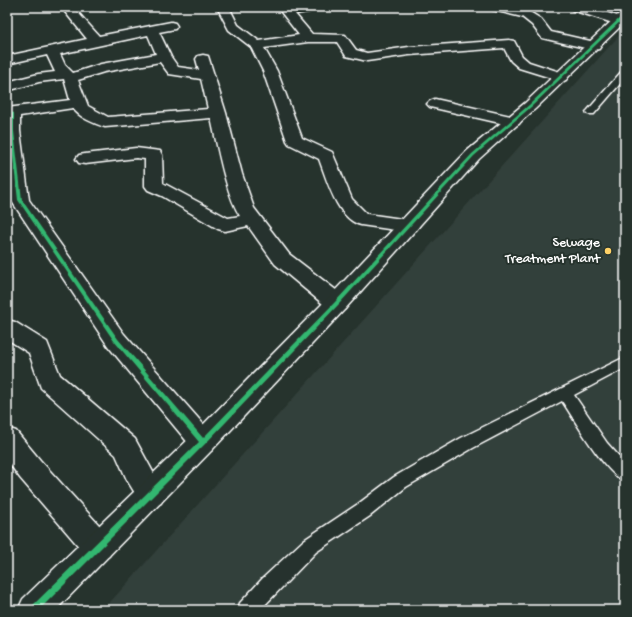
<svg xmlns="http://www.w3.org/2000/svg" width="632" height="617" viewBox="0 0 632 617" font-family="'Gochi Hand',sans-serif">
<rect width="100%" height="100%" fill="#26332d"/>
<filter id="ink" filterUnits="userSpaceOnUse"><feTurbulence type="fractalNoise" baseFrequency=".025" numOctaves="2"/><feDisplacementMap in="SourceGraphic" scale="8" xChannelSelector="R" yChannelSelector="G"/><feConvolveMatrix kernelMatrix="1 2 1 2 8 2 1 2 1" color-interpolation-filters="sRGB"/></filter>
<g filter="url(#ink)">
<path fill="#333f3a" d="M 625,29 L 625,610 L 103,610 L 482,188 Z"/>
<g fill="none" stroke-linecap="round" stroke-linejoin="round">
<defs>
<g id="service">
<path d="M 625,70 L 625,78 L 594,114 L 588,114 L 586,112 L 588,110 L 622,71 Z"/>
<path d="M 625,357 L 625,368 L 574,395 L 607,443 L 625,463 L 625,481 C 605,474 575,420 562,401 L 473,448 L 406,487 L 370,516 L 316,552 L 260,610 L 238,610 L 240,603 L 263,578 L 304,540 L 358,504 L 394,477 L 461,438 Z"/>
</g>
<g id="minor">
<path d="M 61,7 L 73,7 L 99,36 L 171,22 L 175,23 L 177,26 L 175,29 L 159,32 L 171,57 L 178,67 L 199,70 L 196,59 L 198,56 L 203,55 L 208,56 L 226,113 L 242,174 L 254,208 L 289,254 L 345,297 L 348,303 L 345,309 L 337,311 L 329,309 L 275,264 L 248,226 L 225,231 L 218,229 L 162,196 L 148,190 L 145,186 L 145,159 L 136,158 L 85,164 L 79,163 L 76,159 L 79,155 L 85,154 L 136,148 L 160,151 L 162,155 L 163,183 L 228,218 L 240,216 C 226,195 217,144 211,118 L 105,127 C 95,124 78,117 73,108 L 20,116 L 20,131 L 29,200 L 124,334 L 212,434 L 216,442 L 212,450 L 203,453 L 194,450 L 108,346 L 11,200 L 7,162 L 7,108 L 70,100 L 64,79 L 39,82 L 7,91 L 7,82 L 38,74 L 55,72 L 47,55 L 7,64 L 7,56 L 87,39 ZM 148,35 L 156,54 L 101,64 L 73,73 L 65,65 L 60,54 ZM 160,62 L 169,74 L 201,79 L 208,109 L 108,117 L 88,106 L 78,80 L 104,72 Z"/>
<path d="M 217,7 L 229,7 L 238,25 L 259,41 L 299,35 L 281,12 L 283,9 L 295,7 L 322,7 L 320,10 L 295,14 L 312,34 L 345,35 L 356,50 L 367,53 L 409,47 L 509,40 L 514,41 L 522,56 L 529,62 L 566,74 L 568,77 L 566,80 L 561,81 L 519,68 L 511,61 L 504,48 L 409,55 L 367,61 L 346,56 L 337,42 L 308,42 L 264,48 L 277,71 L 302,138 L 332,152 L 352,199 L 367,214 L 409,220 L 416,222 L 419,226 L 416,230 L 409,232 L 361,225 C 337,219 327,180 319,159 L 289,144 L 287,141 L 263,71 L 251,47 L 229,30 Z"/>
<path d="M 491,7 L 516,7 L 525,9 L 541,19 L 551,32 L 599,43 L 601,46 L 599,49 L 594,50 L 542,38 L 532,25 L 522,17 L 493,10 Z"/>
<path d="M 570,7 L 588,7 L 624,18 L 625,23 L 620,25 L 616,24 L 572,10 Z"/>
<path d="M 435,99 L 519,118 L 521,121 L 519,124 L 513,126 L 430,107 L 427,104 L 430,101 Z"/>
<path d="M 7,320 L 15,322 L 47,342 L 60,375 L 135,439 L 165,494 L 161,503 L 151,507 L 141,503 L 127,480 L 116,455 L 41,388 L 29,353 L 7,339 Z"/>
<path d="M 7,428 L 16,431 L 40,460 L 109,536 L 113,546 L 109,556 L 98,561 L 87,556 L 20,478 L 7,460 Z"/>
</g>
<path id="tertiary" d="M 625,11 L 625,22 L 535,109 L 479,159 L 345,309 L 212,450 L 56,610 L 18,610 L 23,599 L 194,434 L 329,297 L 467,151 L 525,103 L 621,12 Z"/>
</defs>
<use href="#service" stroke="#fff" stroke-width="3"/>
<use href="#minor" stroke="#fff" stroke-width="3"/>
<use href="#tertiary" stroke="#fff" stroke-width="3"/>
<use href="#service" fill="#26332d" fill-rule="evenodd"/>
<use href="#minor" fill="#26332d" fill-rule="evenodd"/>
<use href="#tertiary" fill="#26332d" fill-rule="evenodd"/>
<defs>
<path id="cycleway" d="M 624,14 L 625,14 L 625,17 L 531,107 L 474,156 L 339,304 L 205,444 L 39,610 L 30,610 L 31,607 L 199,442 L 114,341 L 18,200 L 10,131 L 11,112 L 14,113 L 14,131 L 22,200 L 118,339 L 203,438 L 335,302 L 472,154 L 529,105 Z"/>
</defs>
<use href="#cycleway" stroke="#26332d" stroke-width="3"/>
<use href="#cycleway" fill="#33b770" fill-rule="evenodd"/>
</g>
</g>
<circle fill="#ffd166" stroke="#26332d" stroke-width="1.5" cx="608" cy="251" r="4"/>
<g text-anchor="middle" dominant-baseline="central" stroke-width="4" stroke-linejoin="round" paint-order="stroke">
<g font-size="14" fill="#fff" stroke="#26332d" text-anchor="end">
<text x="600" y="243">Sewage<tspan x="600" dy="16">Treatment Plant</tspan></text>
</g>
</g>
<rect width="632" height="617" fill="none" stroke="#26332d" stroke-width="24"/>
<rect x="12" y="12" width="608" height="593" fill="none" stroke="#fff" stroke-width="1.5" filter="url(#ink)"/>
</svg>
